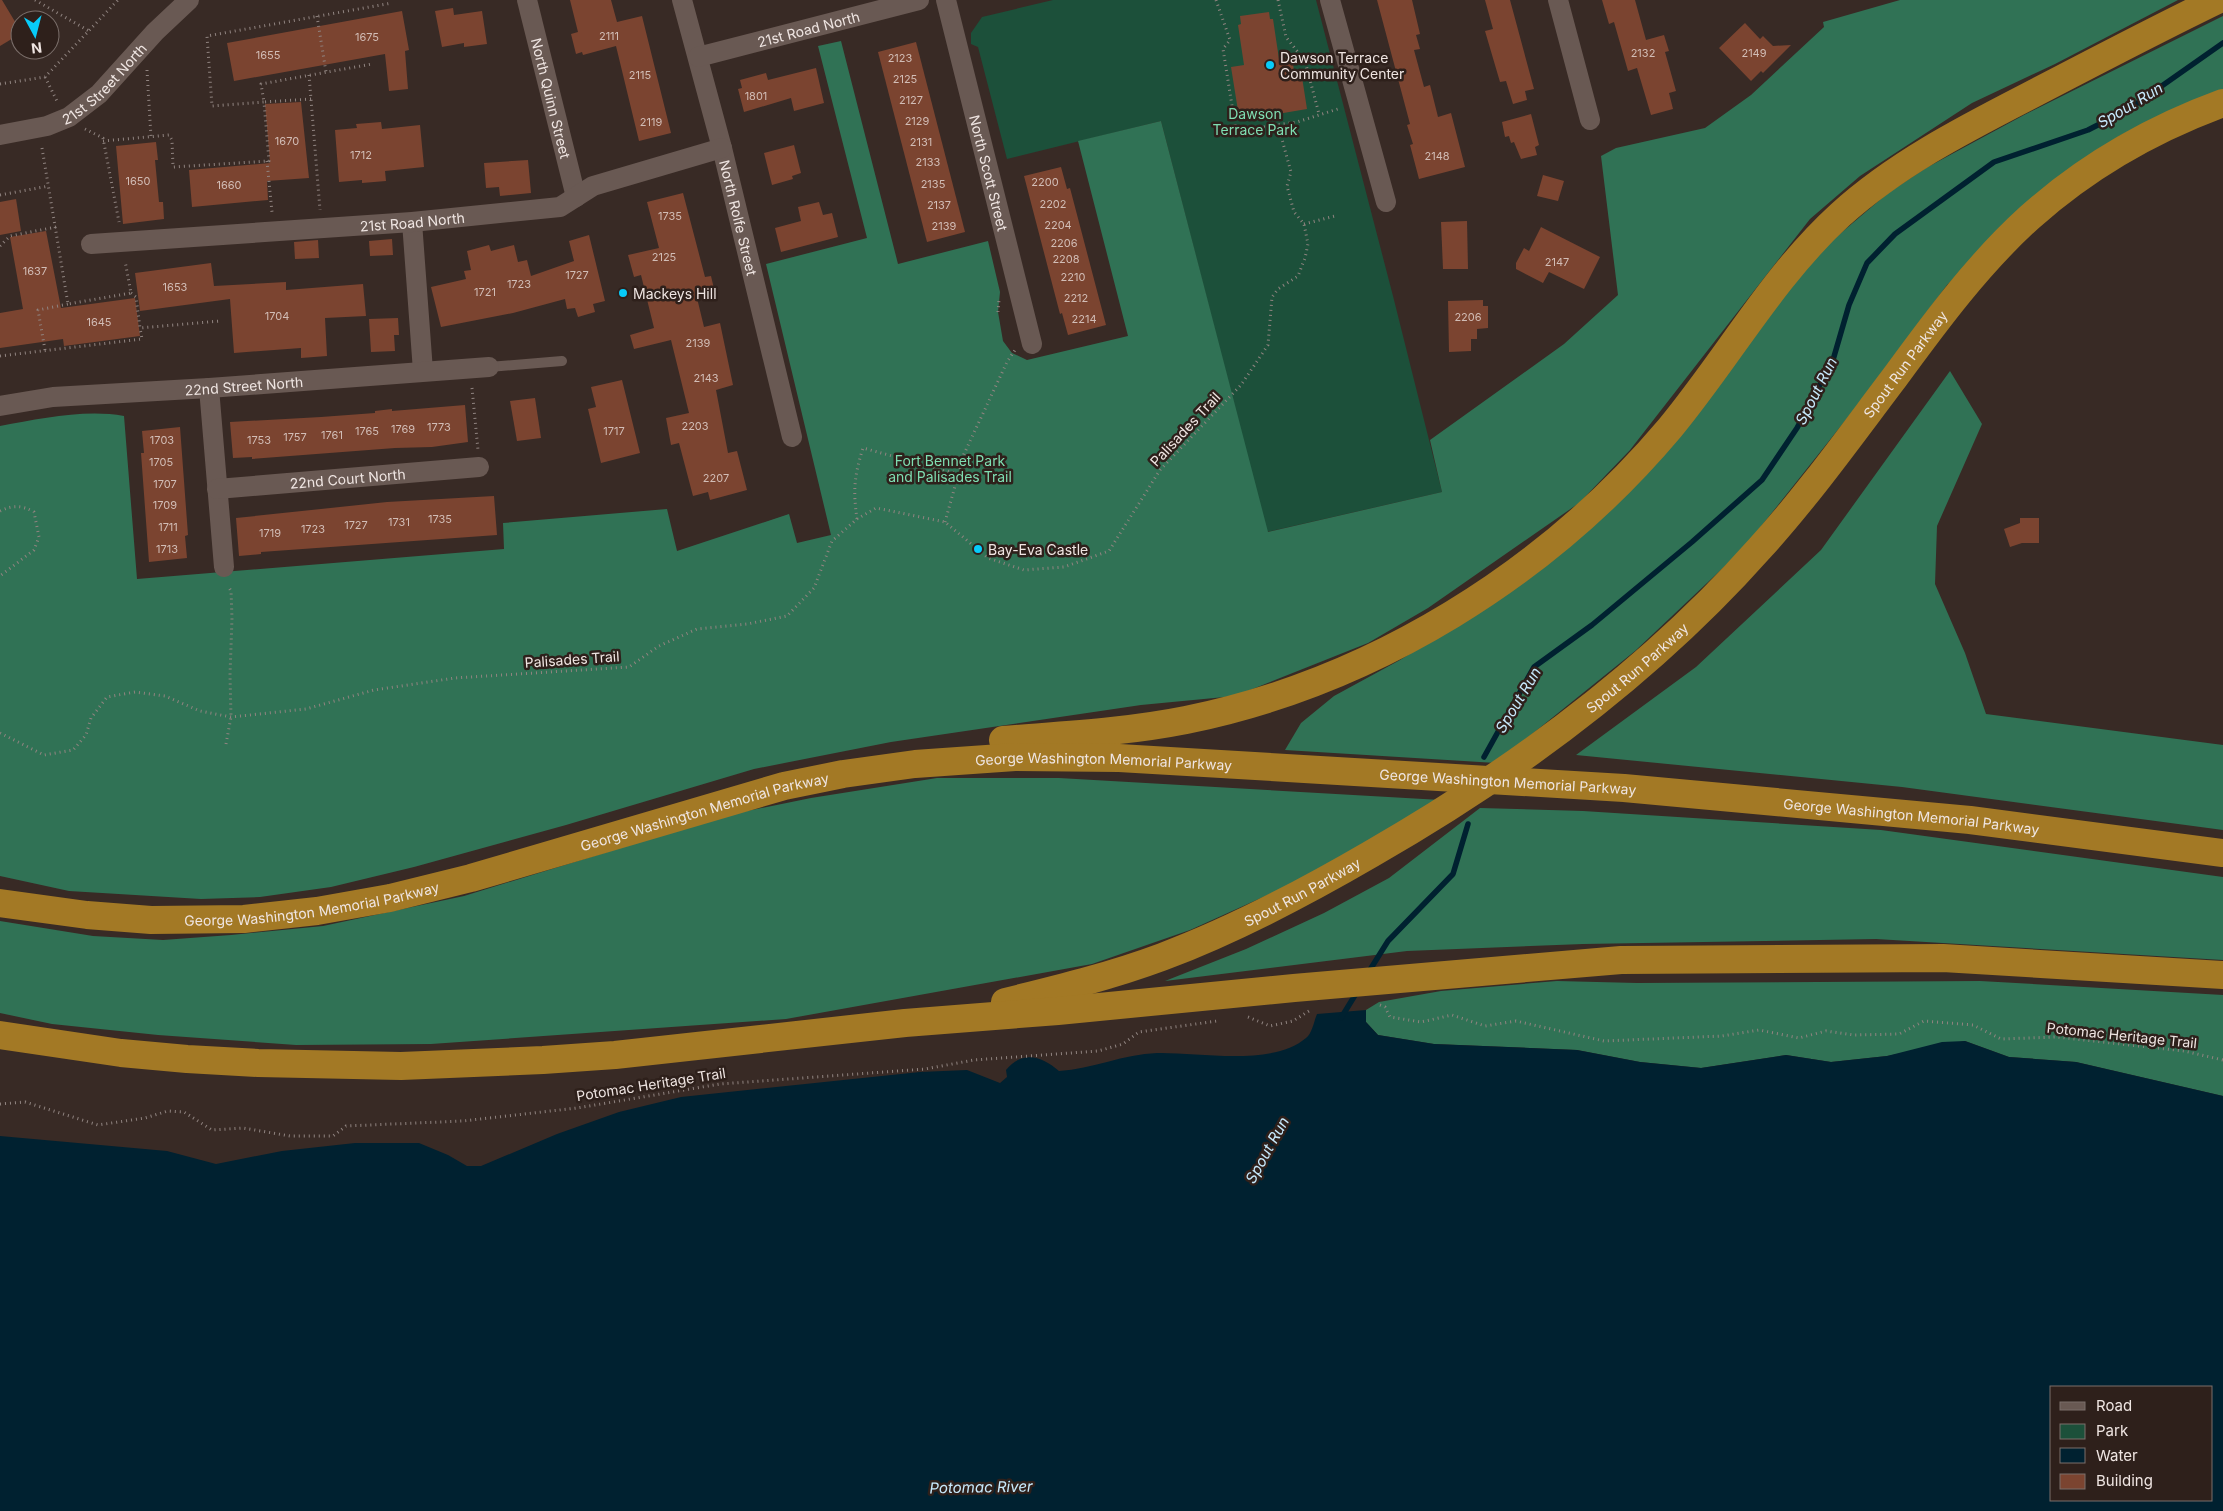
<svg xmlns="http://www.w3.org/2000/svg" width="2223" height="1511" viewBox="0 0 2223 1511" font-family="Inter,sans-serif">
<rect width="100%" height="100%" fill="#382a25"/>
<path fill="#1c503a" d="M 1053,0 L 1316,0 L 1393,296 L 1442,492 L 1267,532 L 1161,121 L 1007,159 L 978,47 L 971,44 L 971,33 L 982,17 Z"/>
<g fill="#307255">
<path d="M 1900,0 L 2178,0 L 2055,64 L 1972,103 L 1860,176 L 1810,219 L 1630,450 L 1579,503 L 1428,608 L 1368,643 L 1235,696 L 1141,705 L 891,742 L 754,769 L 566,825 L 414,867 L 331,887 L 260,897 L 201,899 L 69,891 L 0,876 L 0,426 C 40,419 84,409 124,416 L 137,579 L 504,549 L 503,523 L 667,509 L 677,551 L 789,514 L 797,543 L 831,535 L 766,264 L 867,238 L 818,46 L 841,41 L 898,264 L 988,241 L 1000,292 L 998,312 L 1003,341 L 1012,353 L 1027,360 L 1128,336 L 1078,141 L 1161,121 L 1268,532 L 1442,492 L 1430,440 L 1564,344 L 1618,295 L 1601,156 L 1616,148 L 1705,128 L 1751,95 L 1824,27 L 1823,22 Z"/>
<path d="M 2223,16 L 2223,90 L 2202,97 L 2119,136 L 2037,198 L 1947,285 L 1856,407 L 1743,549 L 1635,651 L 1496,763 L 1285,750 L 1301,723 L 1334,696 L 1400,660 L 1489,605 L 1821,250 L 1888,193 L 1926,168 L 2024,115 Z"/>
<path d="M 1950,371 L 1982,424 L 1937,526 L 1935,584 L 1965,653 L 1986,714 L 2223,745 L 2223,830 L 1902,787 L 1576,755 L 1696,667 L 1821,550 Z"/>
<path d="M 937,778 L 1059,778 L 1441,800 L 1312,875 L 1190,930 L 1092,964 L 786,1019 L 431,1044 L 296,1045 L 158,1035 L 52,1024 L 0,1013 L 0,921 L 93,936 L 163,940 L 231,935 L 323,926 L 464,896 L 727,815 L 811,798 Z"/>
<path d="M 1480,808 L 1583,811 L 1881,830 L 2223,877 L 2223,960 L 1876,939 L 1583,944 L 1407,951 L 1165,981 L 1246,949 L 1324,913 L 1389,878 Z"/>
<path d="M 1557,981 L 1637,983 L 1980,981 L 2223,995 L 2223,1096 L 2076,1062 L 2009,1057 L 1965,1041 L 1887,1056 L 1831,1062 L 1786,1055 L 1701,1068 L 1640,1062 L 1577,1050 L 1434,1044 L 1378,1035 L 1366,1022 L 1366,1010 L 1379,1002 L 1441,991 Z"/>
</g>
<path fill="#002130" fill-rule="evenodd" d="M 1366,1010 L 1366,1022 L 1378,1035 L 1434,1044 L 1577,1050 L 1640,1062 L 1701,1068 L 1786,1055 L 1831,1062 L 1887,1056 L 1942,1042 L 1965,1041 L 2009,1057 L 2076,1062 L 2223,1096 L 2223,1511 L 0,1511 L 0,1136 L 167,1151 L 216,1164 L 282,1151 L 355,1143 L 419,1143 L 448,1155 L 467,1166 L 481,1166 L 557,1134 L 619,1112 L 681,1097 L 920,1072 L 967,1070 L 1000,1083 L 1007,1077 L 1006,1070 C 1023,1049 1043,1057 1059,1071 C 1092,1069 1124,1054 1157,1053 C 1198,1052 1272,1067 1306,1038 C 1312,1034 1314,1021 1317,1014 ZM 2052,1387 L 2212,1387 L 2212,1500 L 2052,1500 Z"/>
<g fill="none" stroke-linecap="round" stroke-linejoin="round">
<g stroke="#002130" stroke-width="5.5">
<path d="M 1484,757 L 1534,667 L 1592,625 L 1692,542 L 1762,480 L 1797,428 L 1833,360 L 1849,305 L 1867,263 L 1895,234 L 1994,162 L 2088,130 L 2129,109 L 2223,43"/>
<path d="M 1368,973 L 1388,941 L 1453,874 L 1468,824"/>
<path d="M 1341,1018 L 1357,992"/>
</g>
</g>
<g fill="#7b4430">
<path d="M 0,0 L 2,0 L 20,30 L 20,34 L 0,46 Z"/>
<path d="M 570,0 L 611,0 L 617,22 L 642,16 L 671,133 L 639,141 L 616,46 L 583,55 L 582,52 L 576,54 L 571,34 L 578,32 Z"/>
<path d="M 1377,0 L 1412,0 L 1420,34 L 1416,35 L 1420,49 L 1414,50 L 1424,87 L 1430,85 L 1438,117 L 1451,113 L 1465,167 L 1419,179 L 1410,145 L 1413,144 L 1407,125 L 1410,124 Z"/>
<path d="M 1485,0 L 1510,0 L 1534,89 L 1525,91 L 1527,100 L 1513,104 L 1506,81 L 1500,82 L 1485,31 L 1493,29 Z"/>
<path d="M 1602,0 L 1635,0 L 1646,40 L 1664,35 L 1669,51 L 1665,52 L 1676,91 L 1669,93 L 1673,109 L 1651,115 L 1637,68 L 1628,71 L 1614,22 L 1609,24 Z"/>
<path d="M 453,8 L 454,15 L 482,11 L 487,44 L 464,47 L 464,43 L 442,47 L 435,11 Z"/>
<path d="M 402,11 L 409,50 L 405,51 L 408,89 L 389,91 L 385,54 L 234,81 L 227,43 Z"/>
<path d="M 1269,12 L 1270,19 L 1273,19 L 1279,59 L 1292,57 L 1295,78 L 1302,77 L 1307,109 L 1266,116 L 1265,113 L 1239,117 L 1231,67 L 1244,65 L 1238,25 L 1241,24 L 1240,16 Z"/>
<path d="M 1745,23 L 1760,39 L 1763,36 L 1773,46 L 1791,45 L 1763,73 L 1761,71 L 1751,81 L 1719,48 Z"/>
<path d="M 916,42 L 965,232 L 927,242 L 878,52 Z"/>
<path d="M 816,68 L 824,103 L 794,111 L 791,98 L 744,112 L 738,89 L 742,88 L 740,80 L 766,73 L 768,80 Z"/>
<path d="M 301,102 L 309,178 L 267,181 L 268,200 L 192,207 L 189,170 L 270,163 L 265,104 Z"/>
<path d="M 1531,114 L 1539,145 L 1535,147 L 1537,155 L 1521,159 L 1514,142 L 1511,143 L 1509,136 L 1505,137 L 1502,122 Z"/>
<path d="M 381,122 L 382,129 L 420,125 L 424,167 L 385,171 L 386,181 L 362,183 L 362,180 L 339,182 L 335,130 L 357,128 L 356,124 Z"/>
<path d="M 156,142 L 158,160 L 155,160 L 159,202 L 163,202 L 164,219 L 123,224 L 116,146 Z"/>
<path d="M 794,145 L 801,173 L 792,176 L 793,179 L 772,185 L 764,153 Z"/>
<path d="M 528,160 L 531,193 L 500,196 L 499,187 L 486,188 L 484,163 Z"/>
<path d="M 1061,167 L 1067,189 L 1070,188 L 1106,325 L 1068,335 L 1062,313 L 1060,314 L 1024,176 Z"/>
<path d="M 1543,175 L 1564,181 L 1558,201 L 1537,196 Z"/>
<path d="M 683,193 L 705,277 L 711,276 L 715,293 L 697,298 L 704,327 L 720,323 L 733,385 L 716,390 L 728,453 L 737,451 L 747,490 L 710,500 L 708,492 L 693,496 L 679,443 L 671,445 L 666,418 L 689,413 L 671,340 L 634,349 L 630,335 L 654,328 L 641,275 L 634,277 L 628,255 L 659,248 L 647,202 Z"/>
<path d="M 16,199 L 21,231 L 0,235 L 0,202 Z"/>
<path d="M 819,202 L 823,215 L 832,213 L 838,237 L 781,252 L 775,228 L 801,221 L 798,207 Z"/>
<path d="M 1467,221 L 1468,269 L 1443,269 L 1441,222 Z"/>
<path d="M 1541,227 L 1600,257 L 1584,289 L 1549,272 L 1543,283 L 1516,269 L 1516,263 L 1524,248 L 1529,251 Z"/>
<path d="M 46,231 L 61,308 L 135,298 L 140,336 L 64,346 L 63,339 L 0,348 L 0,313 L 23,309 L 10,237 Z"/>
<path d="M 589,235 L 605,301 L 593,304 L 595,312 L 578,317 L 575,308 L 567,309 L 565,299 L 513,313 L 441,327 L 431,287 L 466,279 L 464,271 L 471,270 L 467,251 L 489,245 L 491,251 L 514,245 L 518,262 L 527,260 L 531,276 L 574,261 L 569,241 Z"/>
<path d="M 392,239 L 393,255 L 370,256 L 369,241 Z"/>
<path d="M 318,240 L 319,258 L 295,259 L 294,242 Z"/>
<path d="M 211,263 L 214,286 L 286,282 L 286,290 L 363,284 L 366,316 L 325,318 L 327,356 L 301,358 L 301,348 L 234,353 L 230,299 L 140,311 L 135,273 Z"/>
<path d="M 1483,300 L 1483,306 L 1488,306 L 1488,328 L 1477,329 L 1477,339 L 1471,339 L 1471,351 L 1449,352 L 1448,301 Z"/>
<path d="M 398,318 L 399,335 L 394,335 L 395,351 L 371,352 L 369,319 Z"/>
<path d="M 622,380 L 640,453 L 601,463 L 588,409 L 596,407 L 591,387 Z"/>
<path d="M 535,398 L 541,438 L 517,441 L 510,401 Z"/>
<path d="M 465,405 L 468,442 L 432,447 L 395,448 L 252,459 L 252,457 L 233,458 L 230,422 L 321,417 L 375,413 L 375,411 L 392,409 L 392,411 Z"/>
<path d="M 180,427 L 188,535 L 185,536 L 187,558 L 149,562 L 141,453 L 144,453 L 142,431 Z"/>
<path d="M 494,496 L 497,535 L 261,552 L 261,554 L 239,556 L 236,518 L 387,502 Z"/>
<path d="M 2020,518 L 2039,518 L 2039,543 L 2022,543 L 2010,547 L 2004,529 L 2020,523 Z"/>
</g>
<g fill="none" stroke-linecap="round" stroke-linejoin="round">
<g stroke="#908480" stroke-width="3" stroke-dasharray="1 4" stroke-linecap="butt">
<path d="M 35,0 L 89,31"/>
<path d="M 1216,0 L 1230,40 L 1223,49 L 1236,131 L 1297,122 L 1341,108"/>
<path d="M 1278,0 L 1286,37 L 1305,61 L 1319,114"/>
<path d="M 317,16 L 326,72"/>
<path d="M 147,70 L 151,137"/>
<path d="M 309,75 L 320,210"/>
<path d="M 45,77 L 57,101"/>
<path d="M 0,84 L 45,77 L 118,0"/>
<path d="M 311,99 L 264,102 L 261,84 L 372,64"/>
<path d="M 85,129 L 103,138 L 119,222"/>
<path d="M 103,141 L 169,135 L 172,140 L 173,167 L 269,161 L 264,102 L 212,106 L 207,36 L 392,3"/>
<path d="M 42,148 L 68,304 L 131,293 L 125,261"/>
<path d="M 267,161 L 272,212"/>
<path d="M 0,195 L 49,186"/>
<path d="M 1304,224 L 1335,216"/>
<path d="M 0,246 L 10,236 L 56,227"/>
<path d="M 131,293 L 136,297 L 140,328 L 220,321"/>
<path d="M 998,312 L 999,300"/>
<path d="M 45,350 L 38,310 L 68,304"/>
<path d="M 0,356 L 142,339 L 140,328"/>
<path d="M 472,388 L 478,450"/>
<path d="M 0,511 C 12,505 22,505 34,512 L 39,537 L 34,550 L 0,576"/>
<path d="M 857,519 C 853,490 854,477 863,448 L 958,474"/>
<path d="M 945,522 L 964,454 L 1007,362 L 1015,350"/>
<path d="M 0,733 L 44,755 L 73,750 L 86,735 L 91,718 L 107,697 L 135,692 L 165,696 L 200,711 L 231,717 L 306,709 L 374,690 L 455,678 L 629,667 L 659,646 L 697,629 L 747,624 L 787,616 L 814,588 L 832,541 L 857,519 L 876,508 L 945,522 L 988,558 L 1024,570 L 1064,567 L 1109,551 L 1160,470 L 1241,385 L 1268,345 L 1272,297 L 1278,289 L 1298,276 L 1305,258 L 1308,244 L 1304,224 L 1294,212 L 1287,186 L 1291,172 L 1278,125"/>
<path d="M 226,744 L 231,717 L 230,675 L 232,618 L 231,591 L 228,586"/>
<path d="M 1380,1005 L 1385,1007 L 1390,1017 L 1421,1022 L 1452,1015 L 1485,1026 L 1516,1021 L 1604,1041 L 1722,1036 L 1759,1030 L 1799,1038 L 1826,1031 L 1854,1035 L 1899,1034 L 1924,1021 L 1973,1025 L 2001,1039 L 2057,1037 L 2184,1051 L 2223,1060"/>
<path d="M 1248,1017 L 1270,1026 L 1293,1021 L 1309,1011"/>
<path d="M 0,1104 L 25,1102 L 98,1125 L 145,1118 L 168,1111 L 184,1112 L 212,1130 L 243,1128 L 290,1136 L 333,1136 L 346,1126 L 463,1121 L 577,1108 L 720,1084 L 925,1069 L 974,1060 L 1098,1051 L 1123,1044 L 1139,1032 L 1217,1021"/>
</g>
<path stroke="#695953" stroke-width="10" d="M 489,367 L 562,361"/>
<g stroke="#695953" stroke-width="20">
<path id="s1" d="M 527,0 L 576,197"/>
<path id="s2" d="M 682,0 L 722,148 L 792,437"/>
<path id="s3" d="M 946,0 L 1032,344"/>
<path d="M 1330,0 L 1386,202"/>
<path d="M 1558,0 L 1590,120"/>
<path id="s4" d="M 698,57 L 919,0"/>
<path id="s5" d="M 0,135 L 47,126 L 69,117 L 99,94 L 155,32 L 189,0"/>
<path d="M 412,222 L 423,371"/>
<path id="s6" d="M 91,244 L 412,222 L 560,207 L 593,186 L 722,148"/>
<path d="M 209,388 L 224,567"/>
<path id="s7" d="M 0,406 L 53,397 L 209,388 L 489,367"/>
<path id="s8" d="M 217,489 L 479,467"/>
</g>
<g stroke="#a37925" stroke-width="28">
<path d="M 1003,740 C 1064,735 1126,732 1186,720 C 1373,682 1547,574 1670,428 C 1728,358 1773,276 1840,215 C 1895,165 1961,131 2027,97 C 2090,64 2153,31 2217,0"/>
<path id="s9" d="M 0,903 L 87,915 L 151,920 L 244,919 L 317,911 L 390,898 L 471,878 L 784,786 L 843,774 L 915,764 L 1015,757 L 1119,758 L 1624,788 L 1970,820 L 2223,853"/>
<path id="s10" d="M 1005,1002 C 1058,989 1111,976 1162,957 C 1234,930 1304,893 1371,854 C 1514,772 1650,672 1760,548 C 1809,494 1851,435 1895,377 C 1936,321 1978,264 2030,217 C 2086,167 2152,129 2223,103"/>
<path d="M 0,1035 L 121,1053 L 187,1059 L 258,1063 L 401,1066 L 543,1060 L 615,1055 L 905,1023 L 1058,1011 L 1294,988 L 1621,960 L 1943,958 L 2223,975"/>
</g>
</g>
<g fill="#07cbf9" stroke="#2e201b" stroke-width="2">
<circle cx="1270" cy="65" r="5"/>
<circle cx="623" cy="293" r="5"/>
<circle cx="978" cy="549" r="5"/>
</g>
<g text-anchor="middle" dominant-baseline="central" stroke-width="5" stroke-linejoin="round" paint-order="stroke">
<g font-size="11" fill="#d2bdb6">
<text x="609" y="36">2111</text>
<text x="367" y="37">1675</text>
<text x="1643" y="53">2132</text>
<text x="1754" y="53">2149</text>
<text x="268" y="55">1655</text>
<text x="900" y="58">2123</text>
<text x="640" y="75">2115</text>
<text x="905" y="79">2125</text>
<text x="756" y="96">1801</text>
<text x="911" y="100">2127</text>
<text x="917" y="121">2129</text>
<text x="651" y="122">2119</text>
<text x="287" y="141">1670</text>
<text x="921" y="142">2131</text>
<text x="361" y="155">1712</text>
<text x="1437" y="156">2148</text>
<text x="928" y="162">2133</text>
<text x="138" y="181">1650</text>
<text x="1045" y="182">2200</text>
<text x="933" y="184">2135</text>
<text x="229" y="185">1660</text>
<text x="1053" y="204">2202</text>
<text x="939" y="205">2137</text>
<text x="670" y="216">1735</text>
<text x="1058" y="225">2204</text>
<text x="944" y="226">2139</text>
<text x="1064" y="243">2206</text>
<text x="664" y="257">2125</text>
<text x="1066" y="259">2208</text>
<text x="1557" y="262">2147</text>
<text x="35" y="271">1637</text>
<text x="577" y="275">1727</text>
<text x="1073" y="277">2210</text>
<text x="519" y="284">1723</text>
<text x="175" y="287">1653</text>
<text x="485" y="292">1721</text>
<text x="1076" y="298">2212</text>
<text x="277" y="316">1704</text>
<text x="1468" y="317">2206</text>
<text x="1084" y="319">2214</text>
<text x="99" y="322">1645</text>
<text x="698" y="343">2139</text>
<text x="706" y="378">2143</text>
<text x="695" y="426">2203</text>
<text x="439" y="427">1773</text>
<text x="403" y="429">1769</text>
<text x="367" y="431">1765</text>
<text x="614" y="431">1717</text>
<text x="332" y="435">1761</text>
<text x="295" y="437">1757</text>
<text x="162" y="440">1703</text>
<text x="259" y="440">1753</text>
<text x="161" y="462">1705</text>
<text x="716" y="478">2207</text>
<text x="165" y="484">1707</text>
<text x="165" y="505">1709</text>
<text x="440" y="519">1735</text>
<text x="399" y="522">1731</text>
<text x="356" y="525">1727</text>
<text x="168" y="527">1711</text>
<text x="313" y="529">1723</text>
<text x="270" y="533">1719</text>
<text x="167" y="549">1713</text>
</g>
<g font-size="14" fill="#efe5e2" stroke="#2e201b">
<text stroke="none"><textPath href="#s4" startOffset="114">21st Road North</textPath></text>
<text stroke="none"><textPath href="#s5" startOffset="120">21st Street North</textPath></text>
<text stroke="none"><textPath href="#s1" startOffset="101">North Quinn Street</textPath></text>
<text stroke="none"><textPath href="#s3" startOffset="178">North Scott Street</textPath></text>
<text stroke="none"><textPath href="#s2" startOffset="225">North Rolfe Street</textPath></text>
<text stroke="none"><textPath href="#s6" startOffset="322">21st Road North</textPath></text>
<text stroke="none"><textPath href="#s10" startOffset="1128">Spout Run Parkway</textPath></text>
<text stroke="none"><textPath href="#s7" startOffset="245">22nd Street North</textPath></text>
<text transform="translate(1185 429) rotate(-47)">Palisades Trail</text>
<text stroke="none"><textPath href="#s8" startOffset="131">22nd Court North</textPath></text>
<text transform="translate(572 659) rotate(-4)">Palisades Trail</text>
<text stroke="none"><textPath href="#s10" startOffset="722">Spout Run Parkway</textPath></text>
<text stroke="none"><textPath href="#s9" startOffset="1124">George Washington Memorial Parkway</textPath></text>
<text stroke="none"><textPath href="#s9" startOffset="1529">George Washington Memorial Parkway</textPath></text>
<text stroke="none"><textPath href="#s9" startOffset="719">George Washington Memorial Parkway</textPath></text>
<text stroke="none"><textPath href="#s9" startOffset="1934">George Washington Memorial Parkway</textPath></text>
<text stroke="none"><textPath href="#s10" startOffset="318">Spout Run Parkway</textPath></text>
<text stroke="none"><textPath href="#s9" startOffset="314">George Washington Memorial Parkway</textPath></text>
<text transform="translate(2122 1035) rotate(6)">Potomac Heritage Trail</text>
<text transform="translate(651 1084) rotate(-9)">Potomac Heritage Trail</text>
</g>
<g font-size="14" fill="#efe5e2" stroke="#2e201b" text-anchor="start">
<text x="1280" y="57">Dawson Terrace<tspan x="1280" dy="16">Community Center</tspan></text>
<text x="633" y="293">Mackeys Hill</text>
<text x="988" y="549">Bay-Eva Castle</text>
</g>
<g font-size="14" fill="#7fdeb2" stroke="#2e201b">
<text x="1255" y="113">Dawson<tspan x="1255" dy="16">Terrace Park</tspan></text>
<text x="950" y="460">Fort Bennet Park<tspan x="950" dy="16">and Palisades Trail</tspan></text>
</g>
<g font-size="15" font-style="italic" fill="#c7eafd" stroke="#2e201b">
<text transform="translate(2130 105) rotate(-31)">Spout Run</text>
<text transform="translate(1816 391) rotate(-63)">Spout Run</text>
<text transform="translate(1518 700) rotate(-59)">Spout Run</text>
<text transform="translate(1267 1150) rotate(-61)">Spout Run</text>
<text transform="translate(981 1487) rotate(-1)">Potomac River</text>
</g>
</g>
<rect x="2050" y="1386" width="162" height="115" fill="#2e201b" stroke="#7b6f6b"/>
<rect x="2060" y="1402" width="25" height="8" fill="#695953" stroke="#7b6f6b"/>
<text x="2096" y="1411" font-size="15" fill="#efe5e2">Road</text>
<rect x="2060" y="1424" width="25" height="15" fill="#1c503a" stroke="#7b6f6b"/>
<text x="2096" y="1436" font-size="15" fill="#efe5e2">Park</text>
<rect x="2060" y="1448" width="25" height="15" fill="#002130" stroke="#7b6f6b"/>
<text x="2096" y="1461" font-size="15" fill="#efe5e2">Water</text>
<rect x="2060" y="1474" width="25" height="15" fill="#7b4430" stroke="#7b6f6b"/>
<text x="2096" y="1486" font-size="15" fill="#efe5e2">Building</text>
<g transform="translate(35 35) rotate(173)"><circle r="24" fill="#2e201b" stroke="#7b6f6b"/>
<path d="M0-4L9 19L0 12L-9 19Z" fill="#07cbf9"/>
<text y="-8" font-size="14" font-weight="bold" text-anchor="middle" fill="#efe5e2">N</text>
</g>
</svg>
